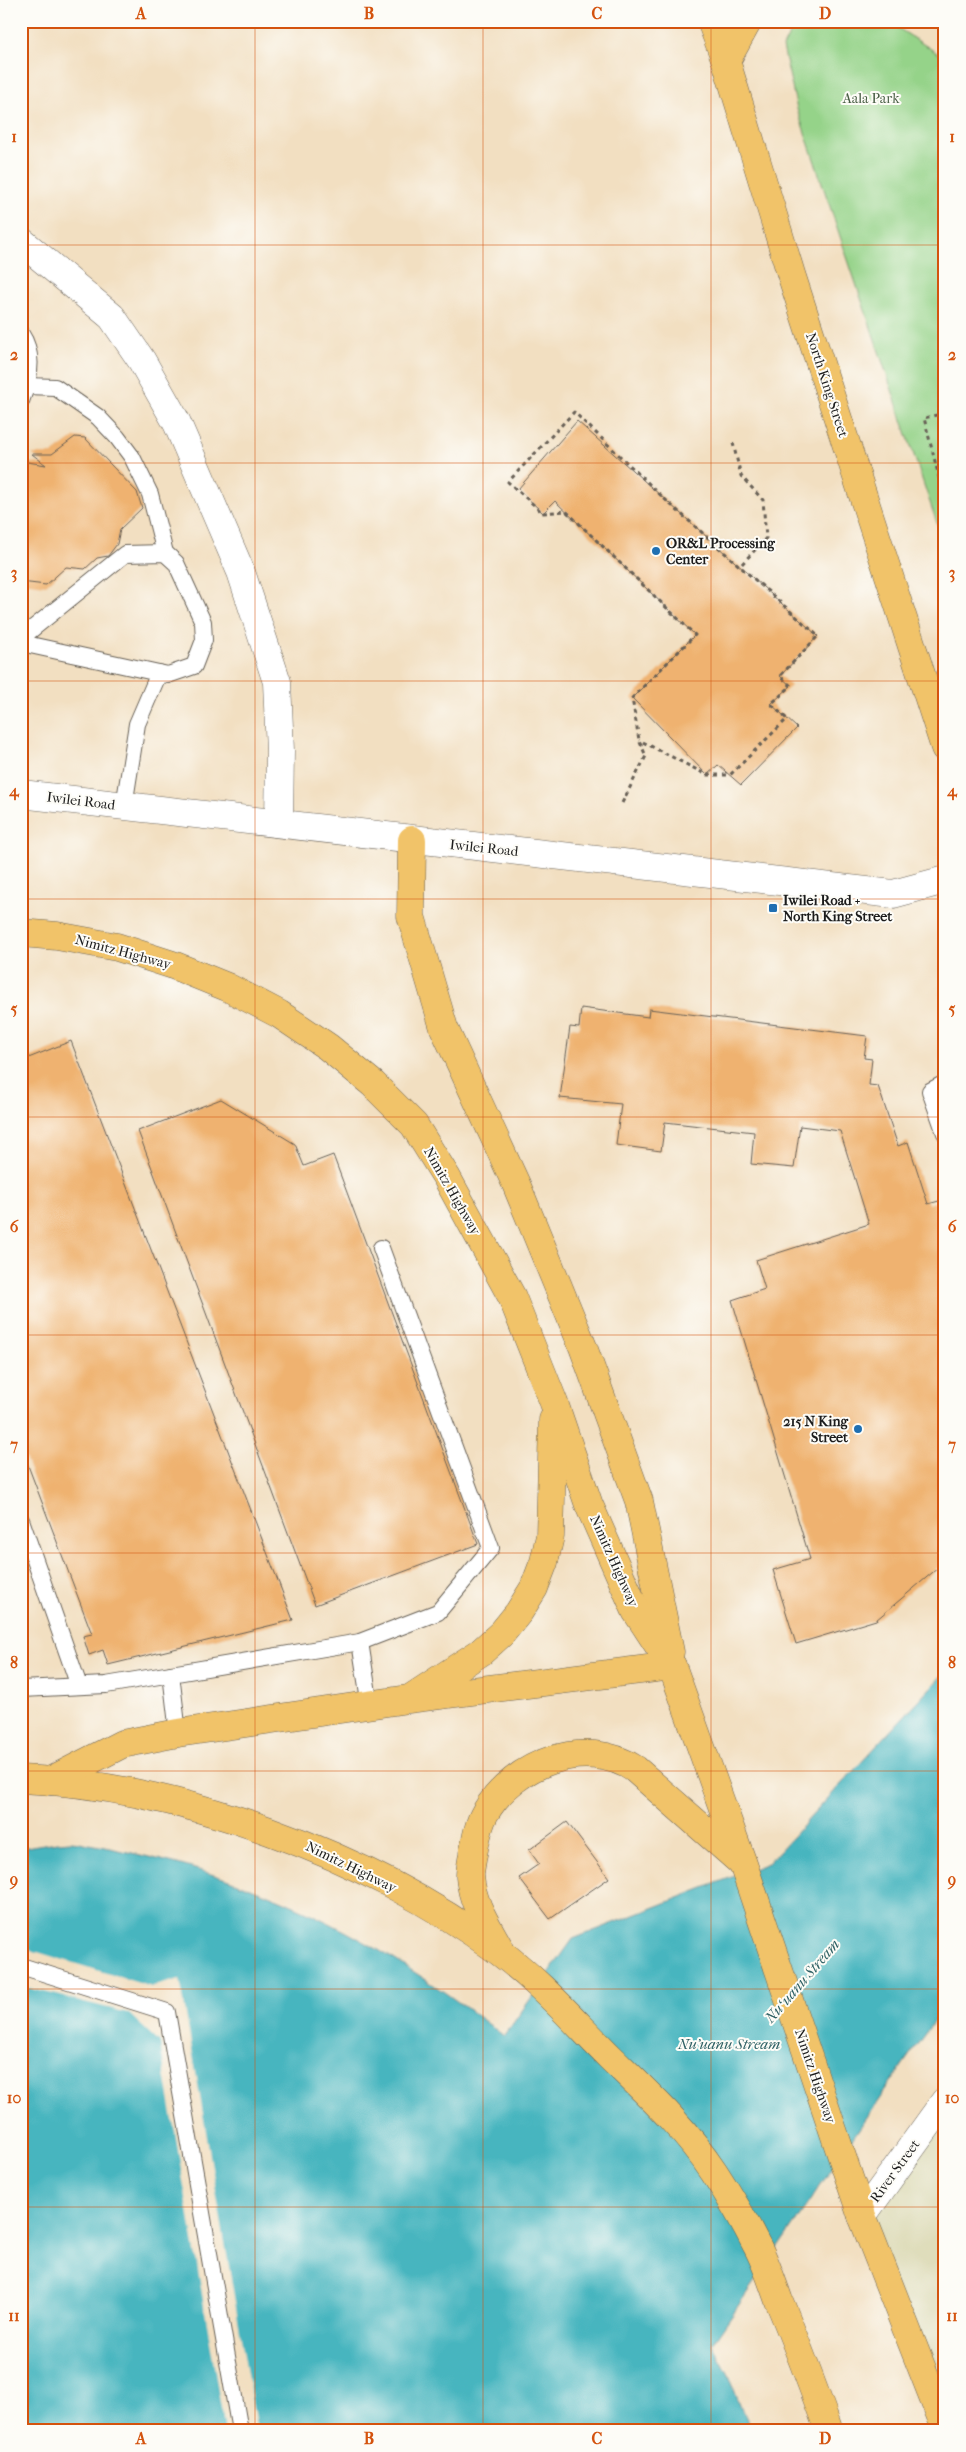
<svg xmlns="http://www.w3.org/2000/svg" width="966" height="2452" viewBox="0 0 966 2452" font-family="'IM FELL French Canon',serif">
<rect width="100%" height="100%" fill="#fdfcf7"/>
<filter id="ink" filterUnits="userSpaceOnUse"><feTurbulence type="fractalNoise" baseFrequency=".02" numOctaves="2"/><feDisplacementMap in="SourceGraphic" scale="10" xChannelSelector="R" yChannelSelector="G"/><feConvolveMatrix kernelMatrix="1 2 1 2 8 2 1 2 1" color-interpolation-filters="sRGB"/></filter>
<filter id="wash" filterUnits="userSpaceOnUse"><feTurbulence type="fractalNoise" baseFrequency=".0096" numOctaves="4" result="noise"/><feDisplacementMap in="SourceGraphic" scale="20" xChannelSelector="R" yChannelSelector="G"/><feGaussianBlur stdDeviation="1.12" result="paint"/><feColorMatrix in="noise" values="0 0 0 0 0 0 0 0 0 0 0 0 0 0 0 0 0 1.4 0 .05"/><feComposite in="paint" operator="in"/></filter>
<g filter="url(#wash)">
<rect width="100%" height="100%" fill="#f2dfc1"/>
<path fill="#dfddbb" d="M 945,2100 L 945,2427 L 862,2216 Z"/>
<path fill="#95d389" stroke="#587852" d="M 796,21 L 887,21 L 945,58 L 945,547 L 797,109 L 783,47 Z"/>
<path fill="#46b5bf" stroke="#31686e" d="M 945,1672 L 945,2006 L 906,2060 L 712,2344 L 729,2375 L 750,2431 L 21,2431 L 21,1848 C 37,1845 54,1842 70,1841 C 80,1841 90,1845 100,1846 C 125,1851 149,1857 174,1863 C 302,1898 400,1956 504,2036 L 573,1939 L 768,1863 Z"/>
<path fill="#f2dfc1" d="M 21,1947 L 152,1987 L 180,1979 L 257,2431 L 225,2431 L 160,2043 L 128,2013 L 21,1986 Z"/>
<g id="blocks">
<g fill="#efb270">
<path d="M 577,421 L 818,636 L 780,676 L 791,686 L 771,704 L 797,728 L 741,785 L 718,765 L 707,775 L 632,698 L 695,635 L 555,501 L 543,513 L 518,489 Z"/>
<path d="M 75,437 L 85,438 L 137,492 L 142,508 L 120,529 L 117,544 L 108,556 L 97,558 L 85,569 L 66,567 L 46,585 L 21,582 L 21,461 L 46,465 L 32,454 L 52,454 Z"/>
<path d="M 581,1008 L 648,1017 L 649,1009 L 867,1036 L 864,1058 L 872,1059 L 869,1085 L 878,1086 L 898,1146 L 908,1142 L 928,1204 L 939,1201 L 945,1218 L 945,1562 L 876,1620 L 796,1644 L 773,1570 L 810,1559 L 732,1300 L 765,1289 L 756,1260 L 869,1224 L 840,1131 L 800,1126 L 794,1168 L 751,1164 L 754,1132 L 665,1122 L 661,1151 L 616,1145 L 621,1104 L 560,1098 L 570,1027 L 579,1028 Z"/>
<path d="M 71,1041 L 293,1620 L 108,1665 L 103,1650 L 89,1655 L 83,1636 L 92,1634 L 21,1447 L 21,1061 Z"/>
<path d="M 221,1099 L 295,1144 L 304,1166 L 333,1155 L 478,1544 L 315,1605 L 138,1131 Z"/>
<path d="M 567,1822 L 609,1878 L 550,1919 L 519,1878 L 539,1864 L 529,1850 Z"/>
</g>
</g>
</g>
<g filter="url(#ink)">
<use href="#blocks" fill-opacity="0" stroke="#676056" stroke-width="1"/>
<g fill="none" stroke-linecap="round" stroke-linejoin="round">
<defs>
<g id="service">
<path d="M 21,334 C 35,355 30,379 21,401"/>
<path d="M 27,386 L 55,387 L 98,417 L 117,437 L 132,457 L 150,494 L 165,553"/>
<path d="M 21,638 L 125,554 L 165,553 L 176,563 L 203,622 L 204,640 L 194,666 L 168,675 L 21,643"/>
<path d="M 124,806 L 137,724 L 159,673"/>
<path d="M 945,1083 L 930,1091 L 945,1133"/>
<path d="M 21,1520 L 79,1686"/>
<path d="M 360,1642 L 370,1706"/>
<path d="M 171,1674 L 178,1733"/>
<path d="M 21,1689 L 106,1685 L 360,1642 L 438,1612 L 491,1548 L 381,1248"/>
<path d="M 21,1966 L 167,2012 L 240,2431"/>
</g>
<path id="minor" d="M 21,241 L 112,317 L 142,361 L 177,423 L 241,572 L 277,682 L 280,751 L 279,823"/>
<g id="tertiary">
<path d="M 21,794 L 893,894 L 945,880"/>
<path d="M 862,2216 L 945,2101"/>
</g>
<g id="primary">
<path d="M 711,21 L 726,61 L 791,274 L 945,748"/>
<path d="M 726,61 L 748,21"/>
<path d="M 412,840 L 411,916 L 444,1028 L 516,1184 L 583,1347 L 639,1501 L 670,1652"/>
<path d="M 21,933 L 57,936 L 117,947 L 173,965 L 227,987 L 279,1014 L 328,1047 L 373,1084 L 414,1125 L 447,1178 L 512,1297 L 554,1403 L 589,1505 L 636,1611 L 672,1666 L 743,1864 L 862,2216 L 945,2427"/>
<path d="M 414,1696 L 481,1652 L 502,1633 L 519,1612 L 534,1588 L 544,1562 L 550,1536 L 553,1420"/>
<path d="M 21,1779 C 177,1785 372,1856 497,1950 C 539,1981 573,2020 610,2057 C 647,2093 685,2128 714,2172 C 729,2195 744,2220 756,2244 C 766,2262 772,2282 779,2301 C 797,2344 813,2387 829,2431"/>
<path d="M 50,1781 L 122,1744 L 178,1733 L 408,1699 L 672,1666"/>
<path d="M 500,1949 C 487,1925 472,1904 470,1876 C 470,1869 472,1861 473,1854 C 476,1840 478,1825 485,1813 C 514,1763 585,1736 635,1769 L 742,1863"/>
</g>
</defs>
<use href="#service" stroke="#676056" stroke-width="18"/>
<use href="#minor" stroke="#676056" stroke-width="29"/>
<use href="#tertiary" stroke="#676056" stroke-width="29"/>
<use href="#primary" stroke="#676056" stroke-width="29"/>
<g stroke="#676056" stroke-width="3" stroke-dasharray="4 4" stroke-linecap="butt">
<path d="M 945,413 L 924,418 L 945,501"/>
<path d="M 733,443 L 741,476 L 763,500 L 766,538 L 740,566"/>
<path d="M 622,803 L 646,756 L 639,740 L 632,698 L 695,635 L 566,511 L 543,513 L 508,482 L 574,412 L 670,504 L 818,636 L 780,676 L 791,686 L 771,704 L 787,719 L 730,775 L 707,775 L 639,740"/>
</g>
<use href="#service" stroke="#fff" stroke-width="16"/>
<use href="#minor" stroke="#fff" stroke-width="28"/>
<use href="#tertiary" stroke="#fff" stroke-width="28"/>
<use href="#primary" stroke="#f1c369" stroke-width="28"/>
</g>
</g>
<path fill="none" stroke="#d4530e" stroke-width="1" stroke-opacity="0.55" d="M 255,21 L 255,2431M 483,21 L 483,2431M 711,21 L 711,2431M 21,245 L 945,245M 21,463 L 945,463M 21,681 L 945,681M 21,899 L 945,899M 21,1117 L 945,1117M 21,1335 L 945,1335M 21,1553 L 945,1553M 21,1771 L 945,1771M 21,1989 L 945,1989M 21,2207 L 945,2207"/>
<g fill="#1f6fb2" stroke="#fdfcf7" stroke-width="2">
<circle cx="656" cy="551" r="5"/>
<rect x="768" y="903" width="10" height="10" rx="2.5"/>
<circle cx="858" cy="1429" r="5"/>
</g>
<g text-anchor="middle" dominant-baseline="central" stroke-width="4" stroke-linejoin="round" paint-order="stroke">
<g font-size="14" fill="#465c42" stroke="#fdfcf7">
<text x="871" y="98">Aala Park</text>
</g>
<g font-size="14" fill="#1c1c1c" stroke="#fdfcf7">
<text transform="translate(827 385) rotate(72)">North King Street</text>
<text transform="translate(81 801) rotate(7)">Iwilei Road</text>
<text transform="translate(484 848) rotate(6)">Iwilei Road</text>
<text transform="translate(123 952) rotate(15)">Nimitz Highway</text>
<text transform="translate(452 1191) rotate(60)">Nimitz Highway</text>
<text transform="translate(614 1561) rotate(66)">Nimitz Highway</text>
<text transform="translate(351 1867) rotate(26)">Nimitz Highway</text>
<text transform="translate(815 2076) rotate(71)">Nimitz Highway</text>
<text transform="translate(895 2171) rotate(-54)">River Street</text>
</g>
<g font-size="14" font-weight="bold" fill="#1c1c1c" stroke="#fdfcf7" text-anchor="start">
<text x="666" y="543">OR&amp;L Processing<tspan x="666" dy="16">Center</tspan></text>
<text x="783" y="900">Iwilei Road +<tspan x="783" dy="16">North King Street</tspan></text>
<text x="848" y="1421" text-anchor="end">215 N King<tspan x="848" dy="16">Street</tspan></text>
</g>
<g font-size="15" font-style="italic" fill="#2f6165" stroke="#fdfcf7">
<text transform="translate(802 1981) rotate(-49)">Nuʻuanu Stream</text>
<text x="729" y="2044">Nu'uanu Stream</text>
</g>
</g>
<rect width="966" height="2452" fill="none" stroke="#fdfcf7" stroke-width="55"/>
<rect x="28" y="28" width="910" height="2396" fill="none" stroke="#d4530e" stroke-width="2"/>
<g font-size="16" text-anchor="middle" font-weight="bold" fill="#d4530e">
<text x="141" y="19">A</text>
<text x="369" y="19">B</text>
<text x="597" y="19">C</text>
<text x="825" y="19">D</text>
<text x="14" y="142">1</text>
<text x="952" y="142">1</text>
<text x="14" y="360">2</text>
<text x="952" y="360">2</text>
<text x="14" y="578">3</text>
<text x="952" y="578">3</text>
<text x="14" y="796">4</text>
<text x="952" y="796">4</text>
<text x="14" y="1014">5</text>
<text x="952" y="1014">5</text>
<text x="14" y="1232">6</text>
<text x="952" y="1232">6</text>
<text x="14" y="1450">7</text>
<text x="952" y="1450">7</text>
<text x="14" y="1668">8</text>
<text x="952" y="1668">8</text>
<text x="14" y="1885">9</text>
<text x="952" y="1885">9</text>
<text x="14" y="2103">10</text>
<text x="952" y="2103">10</text>
<text x="14" y="2321">11</text>
<text x="952" y="2321">11</text>
<text x="141" y="2444">A</text>
<text x="369" y="2444">B</text>
<text x="597" y="2444">C</text>
<text x="825" y="2444">D</text>
</g>
</svg>
